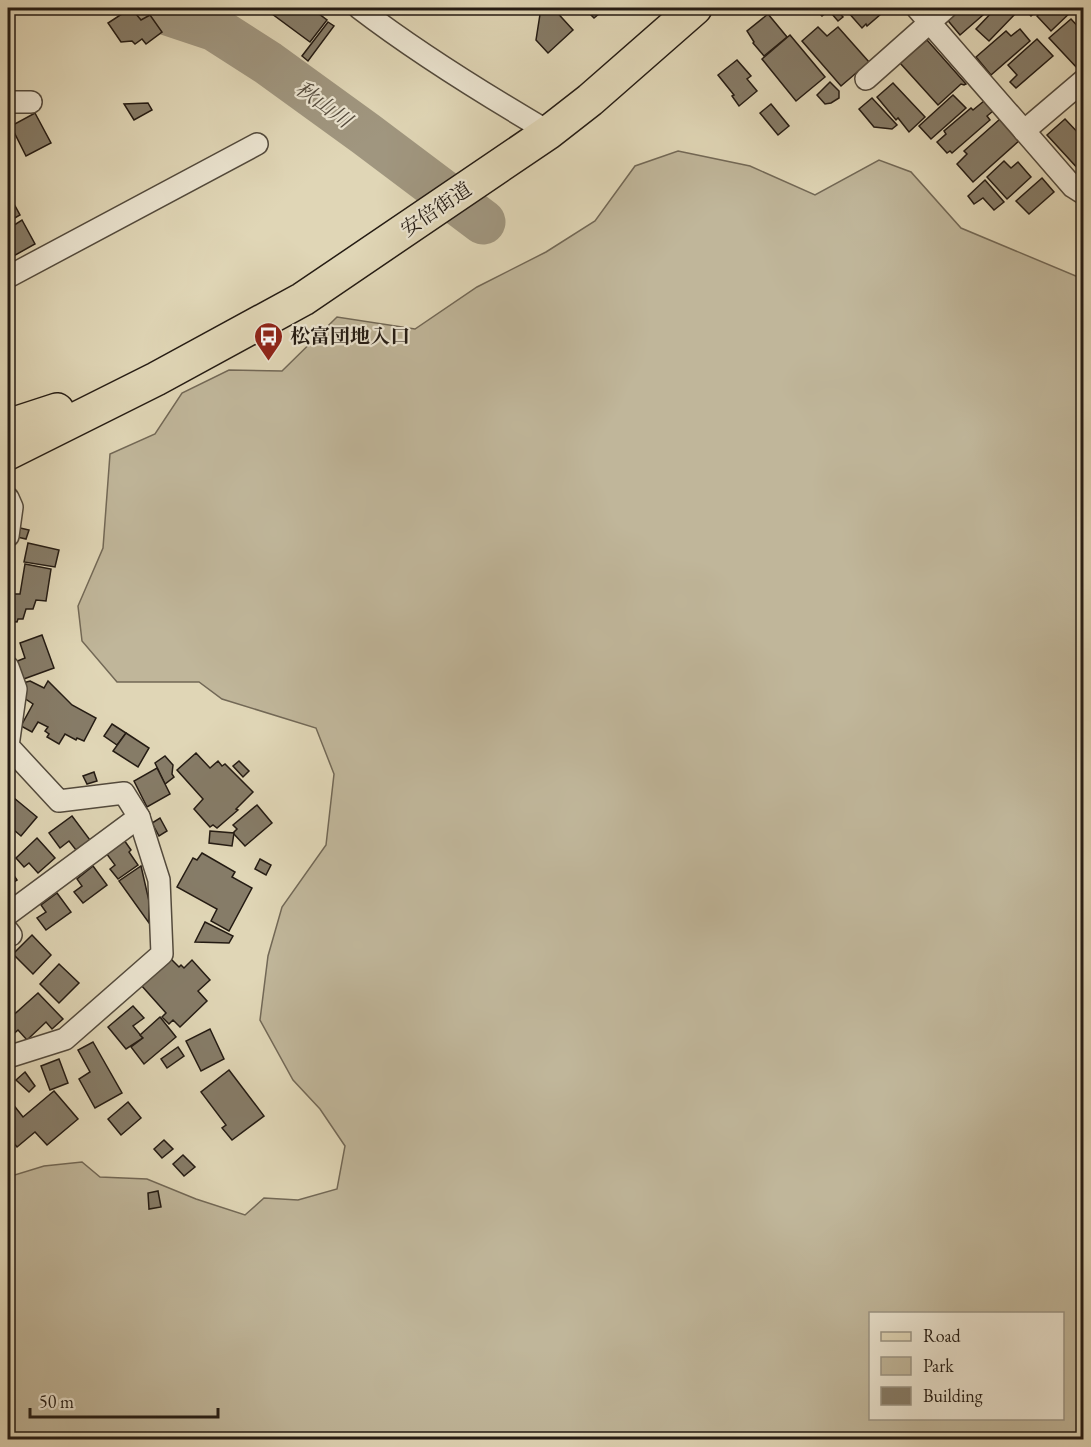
<svg xmlns="http://www.w3.org/2000/svg" width="1091" height="1447" viewBox="0 0 1091 1447" font-family="'EB Garamond','Noto Serif JP',serif">
<rect width="100%" height="100%" fill="#e0d6b6"/>
<filter id="stains"><feTurbulence type="fractalNoise" baseFrequency=".00333" numOctaves="4"/><feColorMatrix values="0 0 0 0 .2 0 0 0 0 .09 0 0 0 0 .02 0 0 0 .5 -.17"/></filter>
<radialGradient id="worn" r=".72"><stop offset=".6" stop-color="#630" stop-opacity="0"/><stop offset="1" stop-color="#630" stop-opacity=".3"/></radialGradient>
<path fill="#c0b69a" stroke="#726856" stroke-width="1.5" fill-rule="evenodd" d="M 678,151 L 750,166 L 815,195 L 879,160 L 911,172 L 961,228 L 1083,279 L 1083,1439 L 8,1440 L 8,1177 L 44,1166 L 82,1162 L 100,1177 L 147,1179 L 196,1199 L 245,1215 L 264,1198 L 298,1200 L 337,1189 L 345,1146 L 320,1109 L 293,1080 L 260,1020 L 268,956 L 282,907 L 326,845 L 334,774 L 316,728 L 222,699 L 199,682 L 117,682 L 82,641 L 78,606 L 103,548 L 110,454 L 155,434 L 182,393 L 229,370 L 282,371 L 337,317 L 415,329 L 477,287 L 546,252 L 595,221 L 635,166 ZM 870,1314 L 1062,1314 L 1062,1418 L 870,1418 Z"/>
<g fill="none" stroke-linecap="round" stroke-linejoin="round">
<path stroke="#a0967f" stroke-width="45" d="M 152,8 L 215,29 L 268,63 L 366,134 L 483,222"/>
</g>
<g fill="#867c68" stroke="#241b13" stroke-width="1.5">
<path d="M 131,8 L 141,20 L 150,15 L 162,32 L 146,44 L 142,39 L 135,44 L 132,41 L 121,42 L 108,23 Z"/>
<path d="M 264,8 L 311,8 L 327,20 L 310,42 Z"/>
<path d="M 541,8 L 553,8 L 573,30 L 548,53 L 536,40 Z"/>
<path d="M 584,8 L 606,8 L 594,18 Z"/>
<path d="M 814,8 L 832,8 L 822,16 Z"/>
<path d="M 850,8 L 888,8 L 867,26 L 866,24 L 862,28 L 847,11 Z"/>
<path d="M 956,8 L 991,8 L 960,35 L 945,17 Z"/>
<path d="M 996,8 L 1015,8 L 1018,11 L 989,41 L 976,29 Z"/>
<path d="M 1024,8 L 1040,8 L 1031,16 Z"/>
<path d="M 1045,8 L 1075,8 L 1051,31 L 1037,16 Z"/>
<path d="M 837,10 L 843,17 L 838,21 L 832,14 Z"/>
<path d="M 768,14 L 787,37 L 764,56 L 753,43 L 754,42 L 747,31 Z"/>
<path d="M 1071,19 L 1084,33 L 1084,64 L 1078,69 L 1049,38 Z"/>
<path d="M 328,22 L 334,26 L 308,61 L 302,56 Z"/>
<path d="M 818,27 L 827,36 L 838,27 L 869,62 L 841,86 L 802,41 Z"/>
<path d="M 1020,29 L 1030,41 L 991,75 L 976,57 L 1006,31 L 1011,36 Z"/>
<path d="M 790,35 L 825,77 L 796,101 L 762,59 Z"/>
<path d="M 1037,39 L 1053,56 L 1016,88 L 1010,82 L 1017,75 L 1008,65 Z"/>
<path d="M 927,40 L 966,84 L 964,85 L 961,84 L 938,105 L 900,63 Z"/>
<path d="M 737,60 L 751,76 L 747,79 L 757,91 L 739,106 L 732,96 L 734,95 L 718,75 Z"/>
<path d="M 830,82 L 839,91 L 839,98 L 831,103 L 825,104 L 817,95 Z"/>
<path d="M 893,83 L 925,117 L 909,132 L 898,118 L 896,120 L 877,97 Z"/>
<path d="M 953,95 L 966,108 L 931,139 L 919,126 Z"/>
<path d="M 872,98 L 897,125 L 892,129 L 874,127 L 859,109 Z"/>
<path d="M 984,101 L 993,111 L 987,116 L 990,120 L 952,153 L 950,151 L 947,153 L 937,142 L 946,134 L 944,131 L 971,108 L 973,110 Z"/>
<path d="M 148,103 L 152,110 L 134,120 L 124,104 Z"/>
<path d="M 771,104 L 789,126 L 778,135 L 760,113 Z"/>
<path d="M 35,113 L 51,143 L 26,156 L 11,126 Z"/>
<path d="M 1000,119 L 1020,140 L 973,182 L 957,164 L 967,154 L 964,151 Z"/>
<path d="M 1065,119 L 1084,139 L 1084,170 L 1081,172 L 1047,135 Z"/>
<path d="M 1004,161 L 1011,168 L 1018,162 L 1031,177 L 1007,199 L 987,177 Z"/>
<path d="M 1042,178 L 1054,192 L 1029,214 L 1016,201 Z"/>
<path d="M 985,180 L 1004,202 L 994,210 L 983,198 L 974,204 L 968,196 Z"/>
<path d="M 8,196 L 13,205 L 14,204 L 20,215 L 8,222 Z"/>
<path d="M 22,220 L 35,244 L 10,258 L 8,253 L 8,229 Z"/>
<path d="M 16,527 L 29,530 L 26,539 L 13,536 Z"/>
<path d="M 28,543 L 59,550 L 55,567 L 24,562 Z"/>
<path d="M 25,564 L 51,569 L 46,601 L 36,600 L 33,609 L 26,609 L 23,619 L 18,619 L 17,622 L 8,621 L 8,604 L 9,604 L 11,594 L 20,594 Z"/>
<path d="M 42,635 L 54,668 L 21,680 L 15,662 L 25,658 L 20,643 Z"/>
<path d="M 30,681 L 44,688 L 48,681 L 72,705 L 96,718 L 84,741 L 77,738 L 76,740 L 65,734 L 59,744 L 47,737 L 49,734 L 45,731 L 48,727 L 38,722 L 32,732 L 21,726 L 33,704 L 18,694 L 23,683 Z"/>
<path d="M 112,724 L 126,733 L 117,745 L 104,736 Z"/>
<path d="M 126,733 L 149,748 L 138,767 L 113,751 Z"/>
<path d="M 196,753 L 210,768 L 218,761 L 222,766 L 225,764 L 253,792 L 236,809 L 238,810 L 217,828 L 213,825 L 210,827 L 194,809 L 203,799 L 177,770 Z"/>
<path d="M 165,756 L 173,765 L 172,774 L 174,777 L 165,784 L 155,763 Z"/>
<path d="M 239,761 L 249,771 L 243,777 L 233,766 Z"/>
<path d="M 157,768 L 170,794 L 147,807 L 134,781 Z"/>
<path d="M 94,772 L 97,781 L 87,784 L 83,776 Z"/>
<path d="M 8,793 L 37,817 L 21,836 L 8,825 Z"/>
<path d="M 257,805 L 272,823 L 245,846 L 233,833 L 237,829 L 233,825 Z"/>
<path d="M 72,816 L 90,840 L 76,850 L 69,841 L 60,848 L 49,833 Z"/>
<path d="M 160,818 L 167,831 L 159,836 L 152,823 Z"/>
<path d="M 210,831 L 234,833 L 232,846 L 209,843 Z"/>
<path d="M 37,838 L 55,858 L 38,873 L 29,863 L 24,867 L 16,858 Z"/>
<path d="M 124,840 L 131,850 L 129,852 L 138,865 L 118,879 L 110,869 L 115,865 L 106,853 Z"/>
<path d="M 202,853 L 235,872 L 232,877 L 252,888 L 229,931 L 211,921 L 217,909 L 177,887 L 193,858 L 197,860 Z"/>
<path d="M 260,859 L 271,865 L 266,875 L 255,869 Z"/>
<path d="M 93,866 L 107,885 L 83,903 L 74,892 L 82,886 L 77,879 Z"/>
<path d="M 141,866 L 149,901 L 149,923 L 119,881 Z"/>
<path d="M 8,867 L 17,880 L 8,886 Z"/>
<path d="M 57,893 L 71,912 L 46,930 L 37,918 L 46,912 L 41,905 Z"/>
<path d="M 205,922 L 233,936 L 229,943 L 195,942 Z"/>
<path d="M 32,935 L 51,955 L 33,974 L 13,954 Z"/>
<path d="M 171,959 L 179,967 L 181,965 L 184,968 L 192,960 L 210,980 L 198,991 L 207,1001 L 180,1027 L 173,1020 L 169,1024 L 162,1017 L 166,1013 L 141,985 Z"/>
<path d="M 59,964 L 79,983 L 59,1003 L 40,984 Z"/>
<path d="M 38,993 L 63,1019 L 52,1029 L 46,1022 L 27,1040 L 18,1030 L 10,1037 L 8,1034 L 8,1020 Z"/>
<path d="M 133,1006 L 144,1018 L 133,1026 L 143,1038 L 126,1049 L 108,1027 Z"/>
<path d="M 160,1017 L 176,1037 L 144,1064 L 131,1047 L 143,1038 L 140,1035 Z"/>
<path d="M 210,1029 L 224,1059 L 201,1071 L 186,1041 Z"/>
<path d="M 93,1042 L 122,1093 L 95,1108 L 79,1079 L 90,1072 L 78,1050 Z"/>
<path d="M 178,1047 L 184,1056 L 167,1068 L 161,1059 Z"/>
<path d="M 59,1059 L 68,1083 L 50,1090 L 41,1066 Z"/>
<path d="M 229,1070 L 264,1116 L 232,1140 L 222,1128 L 226,1125 L 201,1092 Z"/>
<path d="M 25,1072 L 35,1086 L 29,1092 L 16,1080 Z"/>
<path d="M 54,1091 L 78,1119 L 47,1145 L 35,1132 L 17,1147 L 8,1136 L 8,1098 L 23,1117 Z"/>
<path d="M 128,1102 L 141,1118 L 121,1135 L 108,1119 Z"/>
<path d="M 164,1140 L 173,1149 L 162,1158 L 154,1149 Z"/>
<path d="M 183,1155 L 195,1167 L 184,1176 L 173,1164 Z"/>
<path d="M 158,1191 L 161,1207 L 149,1209 L 148,1193 Z"/>
</g>
<g fill="none" stroke-linecap="round" stroke-linejoin="round">
<defs>
<g id="street">
<path d="M 359,8 C 419,54 484,94 549,132"/>
<path d="M 917,8 L 1073,187 L 1084,194"/>
<path d="M 866,79 L 946,8"/>
<path d="M 8,102 L 31,102"/>
<path d="M 1024,131 L 1084,80"/>
<path d="M 8,277 L 257,144"/>
<path d="M 8,498 L 12,507 L 8,536"/>
<path d="M 8,667 L 16,689 L 8,746 L 59,801 L 124,793 L 139,817 L 159,880 L 162,954 L 65,1039 L 8,1057"/>
<path d="M 8,914 L 139,817"/>
<path d="M 8,931 L 11,935"/>
</g>
<g id="primary">
<path d="M 8,426 L 57,410"/>
<path d="M 8,453 L 156,379 L 303,299 L 549,132 L 590,100 L 695,8"/>
</g>
</defs>
<use href="#street" stroke="#534a3c" stroke-width="24"/>
<use href="#primary" stroke="#241b13" stroke-width="36"/>
<use href="#street" stroke="#ebe4d0" stroke-width="21"/>
<use href="#primary" stroke="#e0d6b6" stroke-width="33"/>
</g>
<defs>
<symbol id="bus-pin" viewBox="-11 -11 22 30"><path d="M0 17L-7.5 6A9.5 9.5 0 1 1 7.5 6Z" fill="#8f2418" stroke="#ebe4d0"/><path d="M-5-6H5V4H4V6H2V4H-2V6H-4V4H-5ZM-3.5-4V0h7V-4ZM-3.5 1.2v1.5H-2V1.2ZM2 1.2v1.5H3.5V1.2Z" fill="#fff"/></symbol>
</defs>
<g fill-rule="evenodd">
<use href="#bus-pin" x="252" y="320" width="33" height="45"/>
</g>
<g text-anchor="middle" dominant-baseline="central" stroke-width="4.5" stroke-linejoin="round" paint-order="stroke">
<g font-size="20" fill="#241b13" stroke="#ebe4d0">
<text transform="translate(436 209) rotate(-34)">安倍街道</text>
</g>
<g font-size="20" font-weight="bold" fill="#241b13" stroke="#ebe4d0" text-anchor="start">
<text x="290" y="336">松富団地入口</text>
</g>
<g font-size="21" font-style="italic" fill="#564c3e" stroke="#ebe4d0">
<text transform="translate(324 104) rotate(36)">秋山川</text>
</g>
</g>
<rect width="1091" height="1447" fill="none" stroke="#e0d6b6" stroke-width="30"/>
<rect x="9" y="9" width="1073" height="1429" fill="none" stroke="#241b13" stroke-width="3"/>
<rect x="15" y="15" width="1061" height="1417" fill="none" stroke="#241b13" stroke-width="1.5"/>
<rect x="869" y="1312" width="195" height="108" fill="#ebe4d0" stroke="#9b9484" stroke-width="1.5"/>
<rect x="881" y="1332" width="30" height="9" fill="#e0d6b6" stroke="#9b9484" stroke-width="1.5"/>
<text x="923" y="1342" font-size="18" fill="#241b13">Road</text>
<rect x="881" y="1357" width="30" height="18" fill="#c0b69a" stroke="#9b9484" stroke-width="1.5"/>
<text x="923" y="1372" font-size="18" fill="#241b13">Park</text>
<rect x="881" y="1387" width="30" height="18" fill="#867c68" stroke="#9b9484" stroke-width="1.5"/>
<text x="923" y="1402" font-size="18" fill="#241b13">Building</text>
<path d="M30 1408v9h188v-9" fill="none" stroke="#241b13" stroke-width="3"/>
<text x="39" y="1408" font-size="18" fill="#241b13" stroke="#ebe4d0" stroke-width="4.5" paint-order="stroke">50 m</text>
<rect width="100%" height="100%" filter="url(#stains)"/>
<rect width="100%" height="100%" fill="url(#worn)"/>
</svg>
